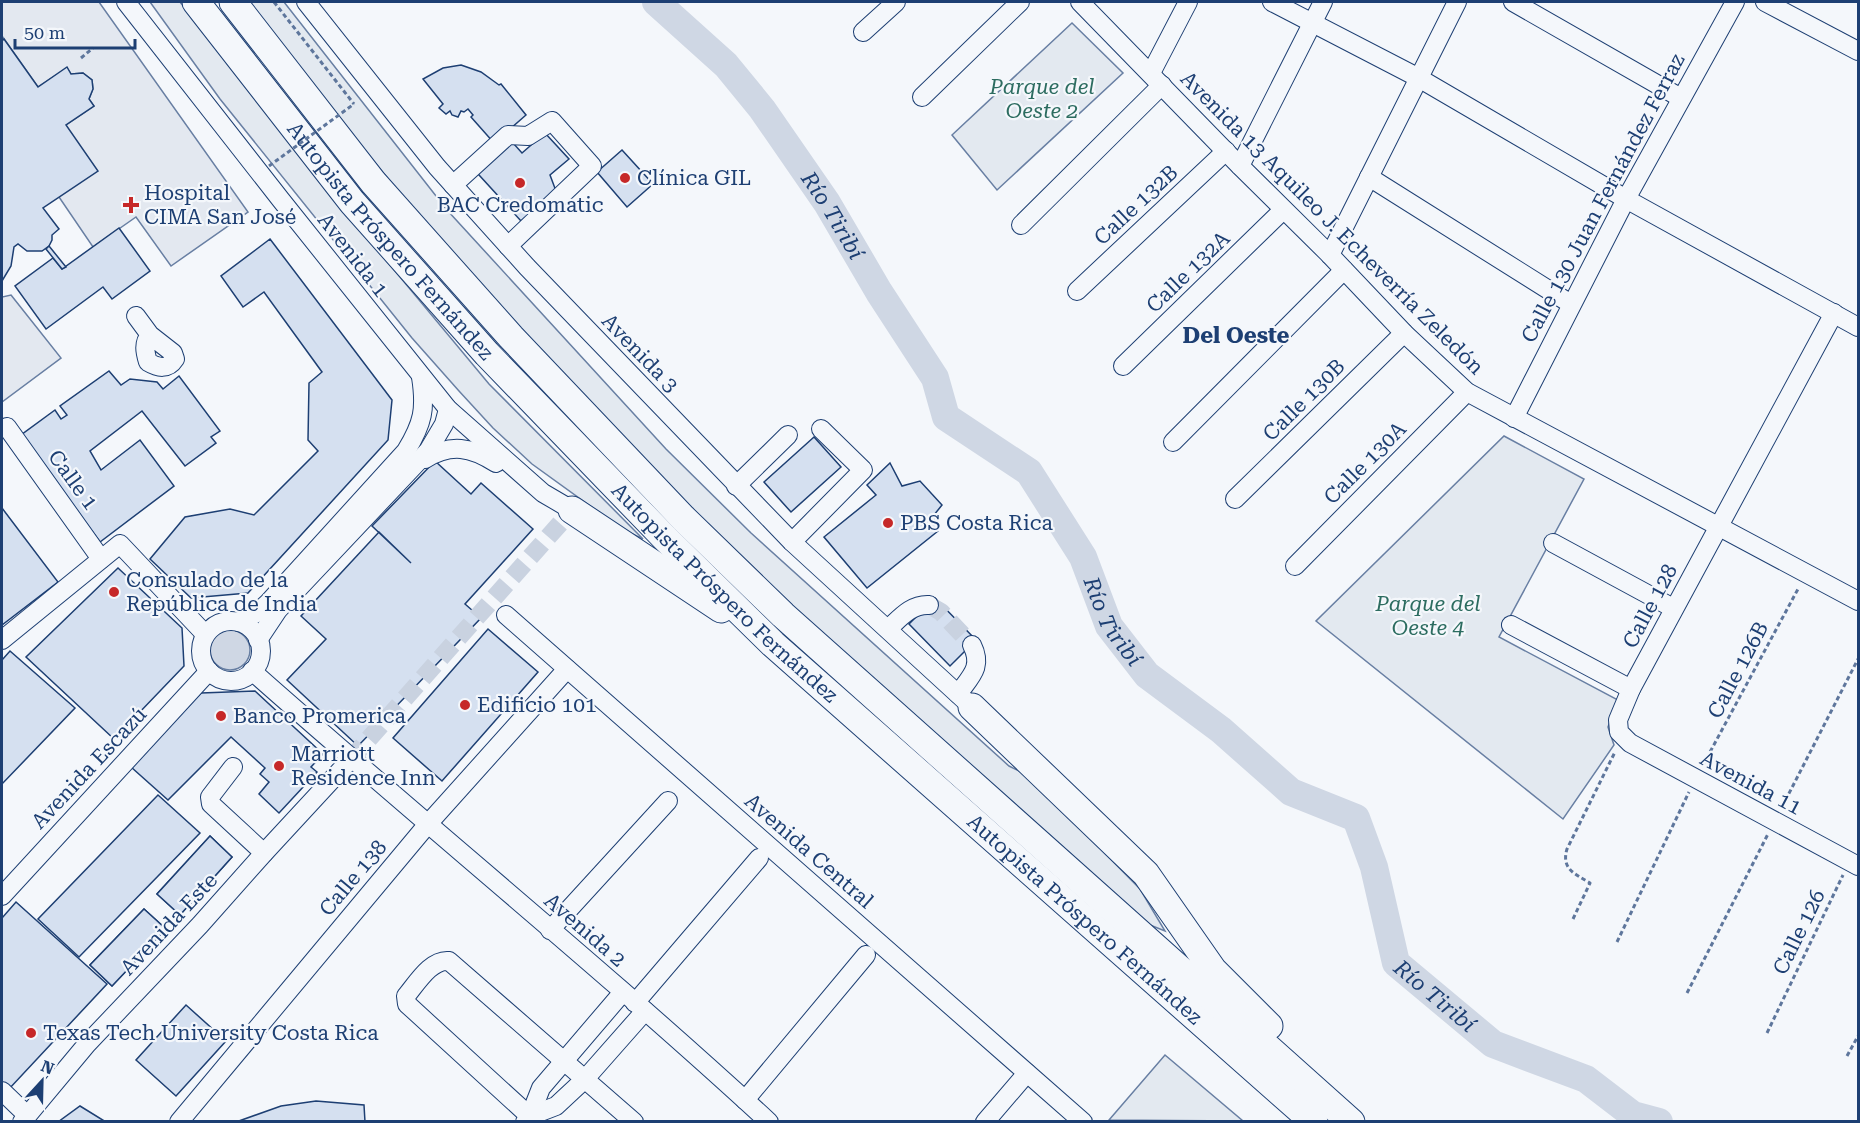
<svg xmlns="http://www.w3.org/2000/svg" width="1860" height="1123" viewBox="0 0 1860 1123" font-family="'Roboto Serif',serif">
<rect width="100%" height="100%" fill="#f4f7fb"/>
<g fill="#e3e9f0" stroke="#687fa3" stroke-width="1.5">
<path d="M 150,2 L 180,2 L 311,170 L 489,384 L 643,539 L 622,529 L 532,464 L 493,428 L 459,391 L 412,338 L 220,99 Z"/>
<path d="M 243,2 L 284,2 L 447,210 L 666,449 L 751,533 L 1009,766 L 1029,776 L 1140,889 L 1165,931 L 1140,921 L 729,554 L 622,446 L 394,186 Z"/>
<path d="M 1072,23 L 1123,73 L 997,190 L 952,135 Z"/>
<path d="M 1504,436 L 1584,479 L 1499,637 L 1618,700 L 1608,727 L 1614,745 L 1563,819 L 1316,621 Z"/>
<path d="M 1165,1055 L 1243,1121 L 1109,1120 Z"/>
</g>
<g fill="#e3e8f0" stroke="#687fa3" stroke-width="1.5">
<path d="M 2,2 L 99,2 L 248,212 L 171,266 L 136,217 L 93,247 L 59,197 L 66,125 L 94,106 L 89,99 L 93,89 L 92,80 L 83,73 L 71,74 L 67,68 L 38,87 L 2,36 Z"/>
<path d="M 11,295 L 61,358 L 2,402 L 2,297 Z"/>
</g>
<circle fill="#cfd7e4" stroke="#687fa3" stroke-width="1.5" cx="230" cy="650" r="20"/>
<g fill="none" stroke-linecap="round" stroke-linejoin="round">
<path stroke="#cfd7e4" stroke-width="28" id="s1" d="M 656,2 L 726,65 L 762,109 L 827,203 L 879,292 L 935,378 L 946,417 L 1029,472 L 1083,557 L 1109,626 L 1147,675 L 1221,730 L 1291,792 L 1356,818 L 1374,867 L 1396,963 L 1493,1044 L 1586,1079 L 1633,1115 L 1659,1122"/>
</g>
<g fill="#d5e0f0" stroke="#1d3f73" stroke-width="1.5">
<path d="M 4,39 L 38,87 L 67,67 L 71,74 L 83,73 L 92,80 L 93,89 L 89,99 L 94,106 L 66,125 L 98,171 L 43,208 L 59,229 L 52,235 L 52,240 L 49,246 L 42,251 L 27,251 L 18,244 L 14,247 L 11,266 L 2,281 L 2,41 Z"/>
<path d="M 461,65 L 481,72 L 499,85 L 501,84 L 526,115 L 494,143 L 471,117 L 473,115 L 468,109 L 464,112 L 461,111 L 458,117 L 452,115 L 450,111 L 446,114 L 439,108 L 443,104 L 423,79 L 443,68 Z"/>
<path d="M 504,133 L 522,153 L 545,133 L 569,159 L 550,175 L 556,191 L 521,221 L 469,164 Z"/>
<path d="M 622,150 L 653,184 L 627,207 L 597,172 Z"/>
<path d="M 119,228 L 150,271 L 112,299 L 103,287 L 46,329 L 15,286 L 53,258 L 62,269 Z"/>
<path d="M 270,239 L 392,400 L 388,440 L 248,593 L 191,598 L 150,559 L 185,517 L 230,509 L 254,515 L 318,451 L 308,440 L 309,383 L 322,372 L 264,292 L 243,307 L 221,276 Z"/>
<path d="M 49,246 L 66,267 L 62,269 L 46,249 Z"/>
<path d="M 109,371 L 121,385 L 130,379 L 157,382 L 163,389 L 179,376 L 220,431 L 211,437 L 216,443 L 185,466 L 142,411 L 90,451 L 101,470 L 140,440 L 174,486 L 100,542 L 21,435 L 55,410 L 61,419 L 67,415 L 60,406 Z"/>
<path d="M 814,437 L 841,467 L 791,512 L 764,482 Z"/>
<path d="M 435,461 L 471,494 L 481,483 L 533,529 L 465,604 L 481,618 L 358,746 L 287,680 L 326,639 L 301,616 L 379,532 L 411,563 L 372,526 Z"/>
<path d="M 890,463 L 902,486 L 920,481 L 942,505 L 934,515 L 938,531 L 867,588 L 824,537 L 876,495 L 867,485 Z"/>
<path d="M 2,508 L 58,582 L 2,625 Z"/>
<path d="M 118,568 L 182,628 L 184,666 L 114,739 L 26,657 Z"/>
<path d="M 935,598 L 976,640 L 950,666 L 909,624 Z"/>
<path d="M 488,629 L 538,672 L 442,781 L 393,738 Z"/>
<path d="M 10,651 L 75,708 L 2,784 L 2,660 Z"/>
<path d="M 255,691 L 323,754 L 311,767 L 317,772 L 279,813 L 259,794 L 269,782 L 260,774 L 265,768 L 231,737 L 168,800 L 131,767 L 201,693 Z"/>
<path d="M 158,795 L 200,833 L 79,957 L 38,919 Z"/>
<path d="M 210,836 L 232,857 L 180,915 L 157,894 Z"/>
<path d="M 210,836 L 232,857 L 180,915 L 157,894 Z"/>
<path d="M 16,902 L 107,984 L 9,1089 L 2,1082 L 2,918 Z"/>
<path d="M 144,909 L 166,929 L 112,986 L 90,965 Z"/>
<path d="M 144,909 L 166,929 L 112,986 L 90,965 Z"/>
<path d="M 186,1005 L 226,1041 L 176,1096 L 136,1060 Z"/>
<path d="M 316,1101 L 364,1105 L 365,1122 L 236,1122 L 281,1106 Z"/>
<path d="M 80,1106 L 106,1122 L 58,1122 Z"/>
</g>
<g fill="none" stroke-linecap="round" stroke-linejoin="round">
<g stroke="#c9d2e0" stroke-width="18" stroke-dasharray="18 9" stroke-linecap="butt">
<path d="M 929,605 L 941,612 L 972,645"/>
<path d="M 351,759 L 572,510"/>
</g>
<defs>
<g id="minor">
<path d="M 126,2 L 281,200 L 448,409 L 543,493 L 572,510"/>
<path d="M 306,2 L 437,167 L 527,267 L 792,542 L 972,707"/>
<path d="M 1080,2 L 1240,166 L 1330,255 L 1404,333 L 1467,392 L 1858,601"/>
<path d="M 1272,2 L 1417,77 L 1626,199 L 1858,327"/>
<path d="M 1513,2 L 1681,98"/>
<path d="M 1765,2 L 1858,51"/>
<path d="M 863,32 L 896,2"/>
<path d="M 1151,73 L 1188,2"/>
<path d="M 922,97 L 1020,2"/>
<path d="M 1240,166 L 1323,2"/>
<path d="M 1369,177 L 1571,304"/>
<path d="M 453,185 L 508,135 L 528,136 L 552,121 L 592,166 L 508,246"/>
<path d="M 1021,225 L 1162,85"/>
<path d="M 1330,255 L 1457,2"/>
<path d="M 1077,291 L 1226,151"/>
<path d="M 1834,313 L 1631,689 L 1618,720 L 1619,732 L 1630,743 L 1858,866"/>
<path d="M 136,316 L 150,335 L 173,353 L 175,359 C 168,370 158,368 148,362 C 145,352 143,343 150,335"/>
<path d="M 1123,366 L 1283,210"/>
<path d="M 1514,418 L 1626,199 L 1735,2"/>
<path d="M 7,427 L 101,559"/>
<path d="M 1173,442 L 1344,270"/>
<path d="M 425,459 C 451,443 471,447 496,463"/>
<path d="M 736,486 L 788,435"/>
<path d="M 1235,499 L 1404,333"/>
<path d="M 792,542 L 863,470 L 821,429"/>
<path d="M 1553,543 L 1673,608"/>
<path d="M 1295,566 L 1467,392"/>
<path d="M 506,615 L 1083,1122"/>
<circle cx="231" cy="651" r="30"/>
<path d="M 239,622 L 257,613 L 268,603 L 406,451 C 423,423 426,409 421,377"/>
<path d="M 1511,625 L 1631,689"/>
<path d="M 888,629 C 900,618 911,604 929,605"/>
<path d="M 2,640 L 120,544 L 205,634"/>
<path d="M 258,640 L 278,610 L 428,451 L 444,424 L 448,409"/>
<path d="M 252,671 C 423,823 601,967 769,1122"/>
<path d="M 958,694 C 971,676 983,667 972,645"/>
<path d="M 233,767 L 210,797 L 211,804 L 264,853"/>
<path d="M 2,896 L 209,671"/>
<path d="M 550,930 L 668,801"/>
<path d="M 635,1003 L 759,858"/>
<path d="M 2,1091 L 27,1115"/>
<path d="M 745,1100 L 866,955"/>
<path d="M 530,1116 L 556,1106 L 585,1079 L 645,1011"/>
<path d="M 22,1122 L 87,1044 L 200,925 L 264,853 L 351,759"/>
<path d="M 179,1122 L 427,825 L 567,669"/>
<path d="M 525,1122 L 530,1116 L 541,1088 L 623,992"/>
<path d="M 536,1122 L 407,1004 L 406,996 C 417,983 431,959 449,961 L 634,1122"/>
<path d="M 985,1122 L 1027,1073"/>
</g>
<g id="highway">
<path id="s2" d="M 196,2 L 352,202 L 487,354 L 665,538 L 773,644 L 1314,1122"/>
<path d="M 233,2 L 373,182 L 511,337 L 683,518 L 783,615 L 1351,1122"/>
<path d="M 572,510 L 721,609"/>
<path d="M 972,707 L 1146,874 L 1213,970 L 1269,1026"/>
</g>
</defs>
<use href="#minor" stroke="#1d3f73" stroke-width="20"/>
<use href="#highway" stroke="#1d3f73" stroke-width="29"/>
<g stroke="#5e769c" stroke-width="3" stroke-dasharray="4.5 3" stroke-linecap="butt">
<path d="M 274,2 L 354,104"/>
<path d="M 81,58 L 93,48"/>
<path d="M 1703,765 L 1798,589"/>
<path d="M 1782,807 L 1858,659"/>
<path d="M 1573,919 L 1590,883 C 1575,874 1561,869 1567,849 L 1615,752"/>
<path d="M 1617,942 L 1689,792"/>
<path d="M 1687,993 L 1768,834"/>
<path d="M 1767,1033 L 1843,875"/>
<path d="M 1847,1056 L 1858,1036"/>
</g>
<use href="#minor" stroke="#f4f7fb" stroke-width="18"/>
<use href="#highway" stroke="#f4f7fb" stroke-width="27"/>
<path stroke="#5e769c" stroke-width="3" stroke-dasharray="4.5 3" stroke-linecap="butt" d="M 269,166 L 354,104"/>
</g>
<g fill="#c62828" stroke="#f4f7fb" stroke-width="2">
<circle cx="625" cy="178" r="6"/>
<circle cx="520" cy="183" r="6"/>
<path d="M128 196h6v6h6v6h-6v6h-6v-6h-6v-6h6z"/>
<circle cx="888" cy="523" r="6"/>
<circle cx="114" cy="592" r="6"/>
<circle cx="465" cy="705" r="6"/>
<circle cx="221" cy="716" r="6"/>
<circle cx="279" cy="766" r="6"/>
<circle cx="31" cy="1033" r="6"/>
</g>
<g text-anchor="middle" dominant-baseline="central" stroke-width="4.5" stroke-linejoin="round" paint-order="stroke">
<g font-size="21" font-style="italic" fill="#2c6c60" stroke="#f4f7fb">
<text x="1042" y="87">Parque del<tspan x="1042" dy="24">Oeste 2</tspan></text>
<text x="1428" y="604">Parque del<tspan x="1428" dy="24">Oeste 4</tspan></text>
</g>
<g font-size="21" fill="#1d3f73" stroke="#f4f7fb" text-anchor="start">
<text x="637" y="178">Clínica GIL</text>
<text x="144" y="193">Hospital<tspan x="144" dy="24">CIMA San José</tspan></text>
<text x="520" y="205" text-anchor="middle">BAC Credomatic</text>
<text x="900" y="523">PBS Costa Rica</text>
<text x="126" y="580">Consulado de la<tspan x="126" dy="24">República de India</tspan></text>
<text x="477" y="705">Edificio 101</text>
<text x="233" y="716">Banco Promerica</text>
<text x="291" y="754">Marriott<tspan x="291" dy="24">Residence Inn</tspan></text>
<text x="43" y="1033">Texas Tech University Costa Rica</text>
</g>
<g font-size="21" fill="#1d3f73" stroke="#f4f7fb">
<text transform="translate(1603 198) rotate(-62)">Calle 130 Juan Fernández Ferraz</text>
<text transform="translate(1136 205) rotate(-43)">Calle 132B</text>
<text transform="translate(1332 223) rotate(45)">Avenida 13 Aquileo J. Echeverría Zeledón</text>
<text stroke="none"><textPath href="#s2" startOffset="308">Autopista Próspero Fernández</textPath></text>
<text transform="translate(353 255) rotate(52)">Avenida 1</text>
<text transform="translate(1188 272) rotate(-44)">Calle 132A</text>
<text transform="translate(640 353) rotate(46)">Avenida 3</text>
<text transform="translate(1304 400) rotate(-45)">Calle 130B</text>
<text transform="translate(1365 463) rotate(-45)">Calle 130A</text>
<text transform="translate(73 480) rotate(54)">Calle 1</text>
<text stroke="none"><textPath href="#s2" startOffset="794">Autopista Próspero Fernández</textPath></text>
<text transform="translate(1650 606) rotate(-62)">Calle 128</text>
<text transform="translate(1738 670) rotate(-62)">Calle 126B</text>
<text transform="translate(89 768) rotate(-47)">Avenida Escazú</text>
<text transform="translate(1751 783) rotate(28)">Avenida 11</text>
<text transform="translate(809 851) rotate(41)">Avenida Central</text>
<text transform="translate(353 878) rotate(-50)">Calle 138</text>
<text stroke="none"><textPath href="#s2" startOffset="1280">Autopista Próspero Fernández</textPath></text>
<text transform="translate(169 924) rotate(-47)">Avenida Este</text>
<text transform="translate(585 930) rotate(41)">Avenida 2</text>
<text transform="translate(1799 932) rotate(-64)">Calle 126</text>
</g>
<g font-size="22" font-style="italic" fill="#1d3f73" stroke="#f4f7fb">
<text stroke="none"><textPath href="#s1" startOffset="279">Río Tiribí</textPath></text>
<text stroke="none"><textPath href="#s1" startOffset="783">Río Tiribí</textPath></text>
<text stroke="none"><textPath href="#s1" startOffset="1305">Río Tiribí</textPath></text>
</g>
<g font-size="22" font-weight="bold" fill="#1d3f73" stroke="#f4f7fb">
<text x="1236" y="335">Del Oeste</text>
</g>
</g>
<rect width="1860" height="1123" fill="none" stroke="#1d3f73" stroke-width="6"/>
<g transform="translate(42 1081) rotate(22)" stroke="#f4f7fb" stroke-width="4.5" paint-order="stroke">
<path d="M0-4.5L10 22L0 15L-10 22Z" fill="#1d3f73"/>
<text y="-9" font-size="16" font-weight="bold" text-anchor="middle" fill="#1d3f73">N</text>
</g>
<path d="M15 39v9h120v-9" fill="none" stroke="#1d3f73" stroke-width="3"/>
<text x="24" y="39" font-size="18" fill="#1d3f73" stroke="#f4f7fb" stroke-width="4.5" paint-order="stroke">50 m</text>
</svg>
